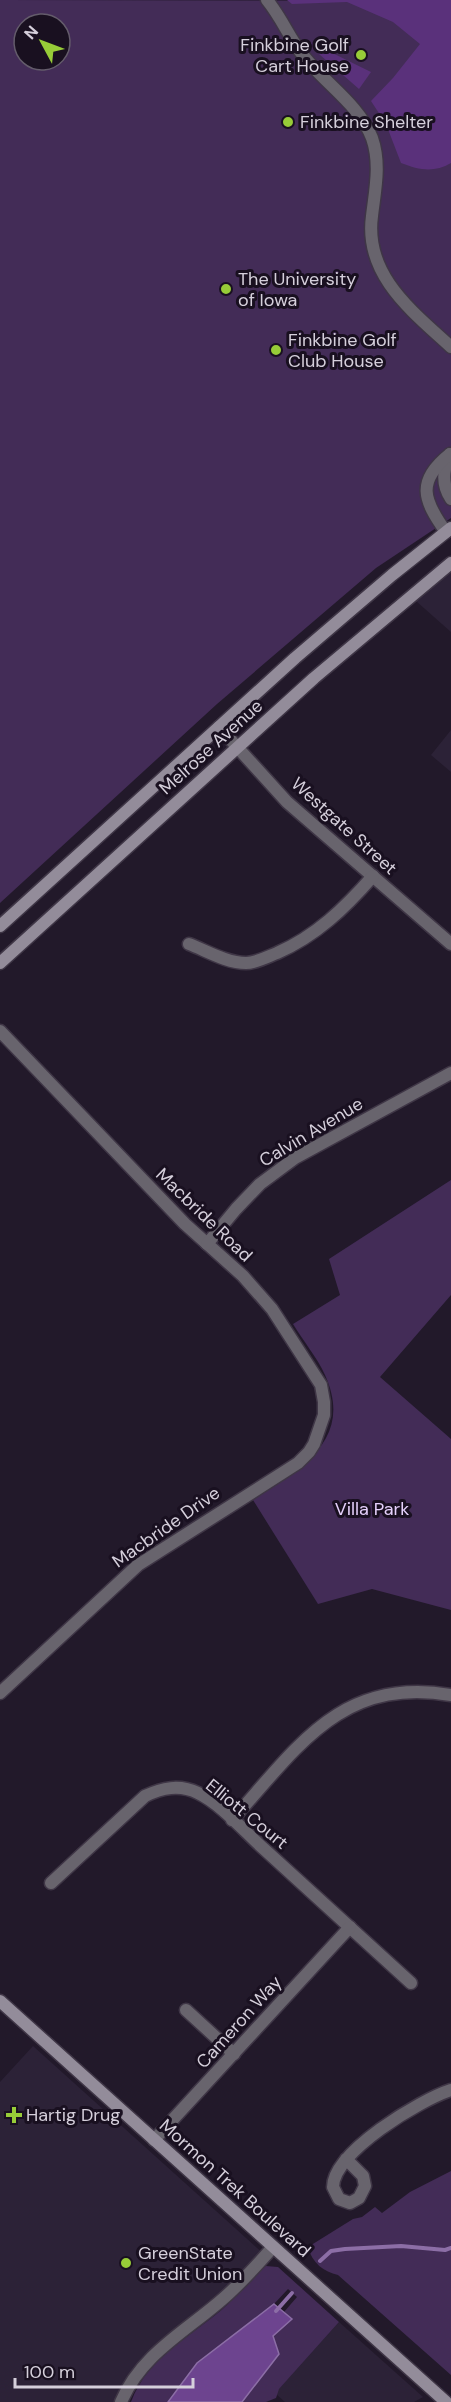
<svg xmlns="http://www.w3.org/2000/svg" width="451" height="2402" viewBox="0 0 451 2402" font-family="'DM Sans',sans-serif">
<rect width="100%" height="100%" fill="#22192a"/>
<g fill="#2c2237">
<path d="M 451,572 L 451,632 L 416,601 Z"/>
<path d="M 451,730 L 451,772 L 431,755 Z"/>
<path d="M 33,2046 L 266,2256 L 164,2344 L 121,2402 L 0,2402 L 0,2082 Z"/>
<path d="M 339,2322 L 423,2397 L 414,2402 L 285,2402 L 275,2393 Z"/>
</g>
<g fill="#432c57" fill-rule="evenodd">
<path d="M 0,0 L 451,1 L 451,518 L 376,568 L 217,704 L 0,903 ZM 24,24 L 60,24 L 60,60 L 24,60 Z"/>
<path d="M 451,1180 L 451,1295 L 380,1377 L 451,1439 L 451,1610 L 372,1589 L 318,1604 L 253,1500 C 298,1470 355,1441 325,1375 C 317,1357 303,1341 293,1324 L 340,1295 L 329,1259 Z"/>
<path d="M 451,2171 L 451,2375 L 338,2275 C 324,2272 312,2263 308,2247 L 353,2219 L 362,2217 L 375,2207 L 382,2213 L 410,2192 Z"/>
<path d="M 266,2266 L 278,2267 L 339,2322 L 279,2389 L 276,2398 L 266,2402 L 242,2402 L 278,2354 L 273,2336 L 291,2320 L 284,2312 L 297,2297 L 288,2289 L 274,2304 L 197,2363 L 168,2402 L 131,2402 C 148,2356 193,2336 227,2305 C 240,2293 251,2275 266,2266 Z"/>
</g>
<g fill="#5a317b">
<path d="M 287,0 L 451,0 L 451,163 C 434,173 419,170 401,163 L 386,124 L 371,101 L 393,78 L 420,44 L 393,22 L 347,2 L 292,4 Z"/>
<path d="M 310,42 L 371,72 L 359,89 L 319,54 Z"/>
</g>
<path fill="#6d448f" stroke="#8c6ea6" stroke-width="1.5" d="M 274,2304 L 292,2319 L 273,2336 L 279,2354 L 242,2402 L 168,2402 L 197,2363 Z"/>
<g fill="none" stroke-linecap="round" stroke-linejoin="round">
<g stroke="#8c6ea6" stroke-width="4">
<path d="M 320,2261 L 331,2251 L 345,2249 L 401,2246 L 445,2250 L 451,2248"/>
<path d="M 276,2311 L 292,2293"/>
</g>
<defs>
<g id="minor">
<path d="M 267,0 C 281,17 289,37 302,54 C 324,83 359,104 372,138 C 381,164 375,190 372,216 C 364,275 412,311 451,347"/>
<path d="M 450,454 C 443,469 441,484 451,499"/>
<path d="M 446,532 C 423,500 416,481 450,454"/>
<path d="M 219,727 L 287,802 L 451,944"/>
<path d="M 189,944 C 207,951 227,963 246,963 C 256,963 267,957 277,953 C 316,936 345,908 373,876"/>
<path d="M 0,1031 L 185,1224 L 243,1276 L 272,1309 L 321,1385 L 324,1402 L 324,1415 L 314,1444 L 309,1452 L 298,1463 L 138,1565 L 0,1693"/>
<path d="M 207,1244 L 236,1209 L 260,1184 L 295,1158 L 451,1073"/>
<path d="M 232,1820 C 297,1748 341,1676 451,1695"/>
<path d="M 51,1883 L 145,1796 C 162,1788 179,1784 198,1793 C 221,1804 245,1832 264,1849 C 313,1894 362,1938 411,1983"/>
<path d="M 186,2010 L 234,2054"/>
<path d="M 154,2140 L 350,1927"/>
<path d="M 346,2159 L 363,2176 L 365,2186 L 359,2198 L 350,2203 L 339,2199 L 333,2187 C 333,2152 420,2100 451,2090"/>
<path d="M 121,2402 C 142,2353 187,2331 225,2297 C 242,2282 258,2264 273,2247"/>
</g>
<g id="secondary">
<path d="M 0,926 L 295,658 L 392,575 L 451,528"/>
<path d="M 0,963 L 314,678 L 451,563"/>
<path d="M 0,2001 L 446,2402"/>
</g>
</defs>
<use href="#minor" stroke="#3f3646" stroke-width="15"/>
<use href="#secondary" stroke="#3f3646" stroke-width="15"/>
<use href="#minor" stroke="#68646d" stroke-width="12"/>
<use href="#secondary" stroke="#938c9a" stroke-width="12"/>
</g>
<g fill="#97cc38" stroke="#191020" stroke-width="2">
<circle cx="361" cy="55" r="6"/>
<circle cx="288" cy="122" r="6"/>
<circle cx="226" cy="289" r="6"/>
<circle cx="276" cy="350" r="6"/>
<path d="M11 2106h6v6h6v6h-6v6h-6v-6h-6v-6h6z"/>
<circle cx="126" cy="2263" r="6"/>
</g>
<g text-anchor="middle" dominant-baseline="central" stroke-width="6" stroke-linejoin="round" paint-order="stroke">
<g font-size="18" fill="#d5cfdb" stroke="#191020" text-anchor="start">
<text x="349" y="45" text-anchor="end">Finkbine Golf<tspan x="349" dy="21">Cart House</tspan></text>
<text x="300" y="122">Finkbine Shelter</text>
<text x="238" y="279">The University<tspan x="238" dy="21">of Iowa</tspan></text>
<text x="288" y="340">Finkbine Golf<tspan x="288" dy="21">Club House</tspan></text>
<text x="26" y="2115">Hartig Drug</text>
<text x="138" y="2253">GreenState<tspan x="138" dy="21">Credit Union</tspan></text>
</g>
<g font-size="18" fill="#d5cfdb" stroke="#191020">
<text transform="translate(211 747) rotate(-42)">Melrose Avenue</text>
<text transform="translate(344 826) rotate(42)">Westgate Street</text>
<text transform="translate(311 1132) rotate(-31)">Calvin Avenue</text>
<text transform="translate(204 1215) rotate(44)">Macbride Road</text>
<text transform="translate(166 1527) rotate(-35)">Macbride Drive</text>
<text transform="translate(247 1814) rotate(39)">Elliott Court</text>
<text transform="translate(239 2022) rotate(-48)">Cameron Way</text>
<text transform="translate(235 2188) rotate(42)">Mormon Trek Boulevard</text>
</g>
<g font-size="18" fill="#e6d1fc" stroke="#191020">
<text x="372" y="1509">Villa Park</text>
</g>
</g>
<g transform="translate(42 42) rotate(311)"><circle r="28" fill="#191020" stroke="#645c6b" stroke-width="1.5"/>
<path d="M0-4.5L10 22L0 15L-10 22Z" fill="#97cc38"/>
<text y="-9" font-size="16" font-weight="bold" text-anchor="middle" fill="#d5cfdb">N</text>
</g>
<path d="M15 2378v9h178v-9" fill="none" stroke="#d5cfdb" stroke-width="3"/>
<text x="24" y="2378" font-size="18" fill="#d5cfdb" stroke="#191020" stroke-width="4.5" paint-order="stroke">100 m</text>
</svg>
